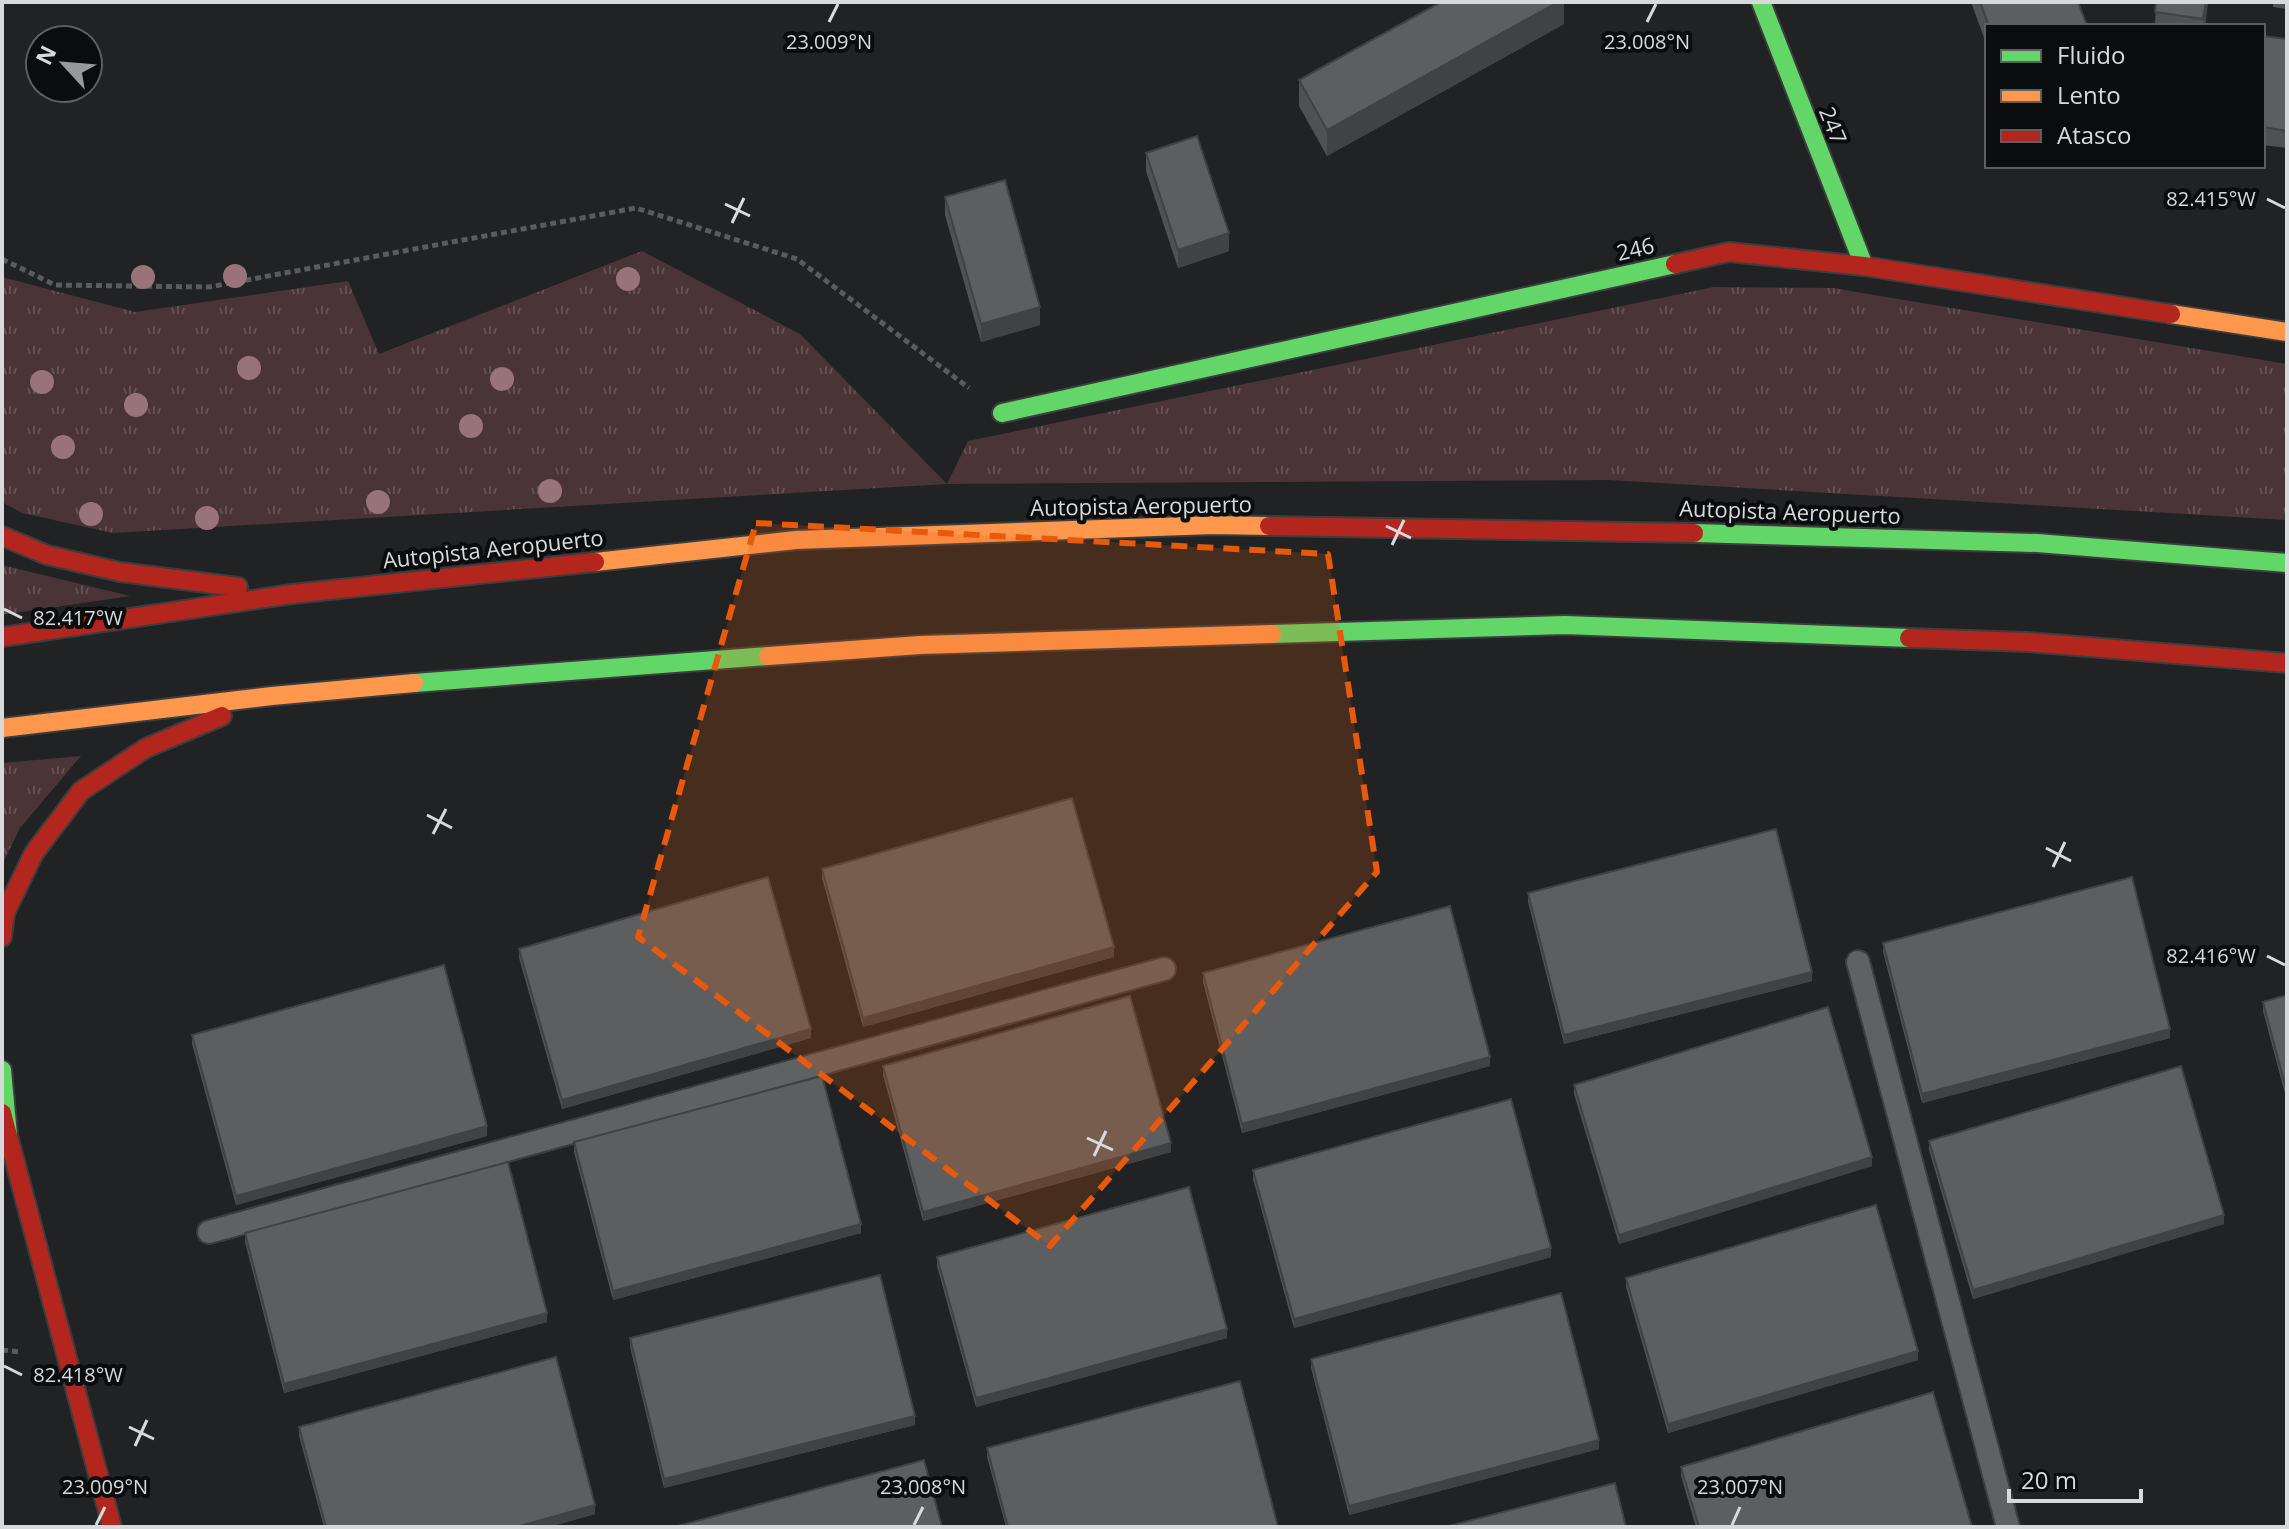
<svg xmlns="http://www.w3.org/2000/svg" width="2289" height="1529" viewBox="0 0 2289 1529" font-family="'Open Sans',sans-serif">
<defs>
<pattern id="grass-tufts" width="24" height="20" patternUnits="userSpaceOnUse" patternTransform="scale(2)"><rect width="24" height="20" fill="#4a3437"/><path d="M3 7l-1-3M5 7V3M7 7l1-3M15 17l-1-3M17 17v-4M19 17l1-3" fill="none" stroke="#635153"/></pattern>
</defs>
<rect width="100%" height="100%" fill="#202224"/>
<g fill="url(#grass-tufts)">
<path d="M 642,251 L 800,334 L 947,484 L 968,441 L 1714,287 L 1833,288 L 2287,364 L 2287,520 L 1609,480 L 947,484 L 113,533 L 22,513 L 2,502 L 2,277 L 135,312 L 348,281 L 379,354 Z"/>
<path d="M 2,565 L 130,596 L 2,615 Z"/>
<path d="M 81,756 L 20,828 L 2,865 L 2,763 Z"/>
</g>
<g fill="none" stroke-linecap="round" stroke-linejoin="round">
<defs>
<g id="lane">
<path d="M 1858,962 L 2008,1527"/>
<path d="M 209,1232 L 1164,969"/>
</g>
<g id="fast">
<path d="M 1761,2 L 1864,266"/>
<path d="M 1002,413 L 1675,264"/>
<path d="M 1694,533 L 2037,543 L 2287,563"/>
<path d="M 1272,634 L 1565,625 L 1909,638"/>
<path d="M 414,683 L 768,656"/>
<path d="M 2,1070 L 8,1135"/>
</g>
<g id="slow">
<path d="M 2171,314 L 2287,332"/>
<path d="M 595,562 L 796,540 L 1213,525 L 1269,526"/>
<path d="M 768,656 L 920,645 L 1272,634"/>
<path d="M 2,728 L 272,696 L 414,683"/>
</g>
<g id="jam">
<path d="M 1675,264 L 1729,252 L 1864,266 L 2171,314"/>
<path d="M 1269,526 L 1694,533"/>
<path d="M 2,536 L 47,555 L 120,572 L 238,587"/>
<path d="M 2,637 L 292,594 L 595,562"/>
<path d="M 1909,638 L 2027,642 L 2287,663"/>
<path d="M 2,937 L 5,913 L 34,853 L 81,791 L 146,748 L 222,716"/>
<path d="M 2,1113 L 112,1527"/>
</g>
</defs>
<use href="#lane" stroke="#3b3d3e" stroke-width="26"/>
<use href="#fast" stroke="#3b3d3e" stroke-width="22"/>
<use href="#slow" stroke="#3b3d3e" stroke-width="22"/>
<use href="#jam" stroke="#3b3d3e" stroke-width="22"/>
<g stroke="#5a5b5c" stroke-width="5" stroke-dasharray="6 4" stroke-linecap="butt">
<path d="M 2,259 L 55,285 L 209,287 L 636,208 L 797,259 L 969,388"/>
<path d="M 2,1350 L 21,1352"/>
</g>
<use href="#lane" stroke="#5f6162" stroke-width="22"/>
<use href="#fast" stroke="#63d668" stroke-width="18"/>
<use href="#slow" stroke="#ff974d" stroke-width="18"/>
<use href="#jam" stroke="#b3261e" stroke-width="18"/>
</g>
<g fill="#98747a">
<circle cx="235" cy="276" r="12"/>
<circle cx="143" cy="277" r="12"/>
<circle cx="628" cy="279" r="12"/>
<circle cx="249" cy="368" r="12"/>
<circle cx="502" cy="379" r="12"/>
<circle cx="42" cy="382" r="12"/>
<circle cx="136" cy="405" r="12"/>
<circle cx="471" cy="426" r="12"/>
<circle cx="63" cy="447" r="12"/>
<circle cx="550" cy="491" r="12"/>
<circle cx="378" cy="502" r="12"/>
<circle cx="91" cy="514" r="12"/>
<circle cx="207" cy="518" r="12"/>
</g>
<g fill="#4f5153">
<path d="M 1564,2 L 1564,24 L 1327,156 L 1299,106 L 1299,80 Z"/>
<path d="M 1971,2 L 2078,2 L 2087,26 L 1987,26 L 1987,46 Z"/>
<path d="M 2156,2 L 2208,2 L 2205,26 L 2155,26 Z"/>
<path d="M 2273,2 L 2287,2 L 2287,9 L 2273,7 Z"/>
<path d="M 2263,36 L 2287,39 L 2287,148 L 2263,145 Z"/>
<path d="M 1146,153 L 1229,251 L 1178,268 L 1146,171 Z"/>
<path d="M 945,197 L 1040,325 L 981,342 L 945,215 Z"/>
<path d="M 822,869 L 1114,957 L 863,1027 L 822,878 Z"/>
<path d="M 1528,893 L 1812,981 L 1564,1044 L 1528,902 Z"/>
<path d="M 1883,943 L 2170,1038 L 1922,1103 L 1883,952 Z"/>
<path d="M 519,949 L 811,1038 L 562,1109 L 519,958 Z"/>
<path d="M 1203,973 L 1490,1066 L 1242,1133 L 1203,982 Z"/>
<path d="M 2287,995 L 2287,1101 L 2263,1011 L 2263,1002 Z"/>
<path d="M 192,1035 L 487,1136 L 236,1205 L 192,1044 Z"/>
<path d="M 883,1066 L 1171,1152 L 923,1221 L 883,1075 Z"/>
<path d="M 1574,1085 L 1872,1166 L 1619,1244 L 1574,1094 Z"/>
<path d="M 1929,1141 L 2224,1224 L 1973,1299 L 1929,1150 Z"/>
<path d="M 574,1142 L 861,1233 L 613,1300 L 574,1152 Z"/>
<path d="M 1253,1170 L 1551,1257 L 1294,1328 L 1253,1179 Z"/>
<path d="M 245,1233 L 547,1322 L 284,1393 L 245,1242 Z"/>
<path d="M 937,1257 L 1227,1338 L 976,1407 L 937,1266 Z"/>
<path d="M 1626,1278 L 1918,1360 L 1668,1433 L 1626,1287 Z"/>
<path d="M 630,1338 L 915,1425 L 664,1488 L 630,1347 Z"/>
<path d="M 1311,1359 L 1599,1449 L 1349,1515 L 1311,1368 Z"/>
<path d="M 299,1427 L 595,1514 L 549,1527 L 324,1527 L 299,1436 Z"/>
<path d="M 987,1448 L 1278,1527 L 1006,1527 L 987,1457 Z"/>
<path d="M 1681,1467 L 1972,1527 L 1696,1527 L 1681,1476 Z"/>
</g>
<g fill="#404243">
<path d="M 1558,2 L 1564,2 L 1564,24 L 1327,156 L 1327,130 Z"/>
<path d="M 2206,2 L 2208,2 L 2205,26 L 2203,26 Z"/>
<path d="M 1229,233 L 1229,251 L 1178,268 L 1178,250 Z"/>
<path d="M 1040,307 L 1040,325 L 981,342 L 981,324 Z"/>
<path d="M 1114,947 L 1114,957 L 863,1027 L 863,1018 Z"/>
<path d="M 1812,972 L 1812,981 L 1564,1044 L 1564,1035 Z"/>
<path d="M 811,1029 L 811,1038 L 562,1109 L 562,1100 Z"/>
<path d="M 2170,1029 L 2170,1038 L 1922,1103 L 1922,1094 Z"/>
<path d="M 1490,1057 L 1490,1066 L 1242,1133 L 1242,1124 Z"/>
<path d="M 487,1126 L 487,1136 L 236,1205 L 236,1196 Z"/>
<path d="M 1171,1143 L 1171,1152 L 923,1221 L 923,1212 Z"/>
<path d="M 1872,1157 L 1872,1166 L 1619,1244 L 1619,1235 Z"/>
<path d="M 2224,1215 L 2224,1224 L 1973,1299 L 1973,1290 Z"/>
<path d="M 861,1224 L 861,1233 L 613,1300 L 613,1291 Z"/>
<path d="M 1551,1248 L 1551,1257 L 1294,1328 L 1294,1319 Z"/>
<path d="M 547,1313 L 547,1322 L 284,1393 L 284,1384 Z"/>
<path d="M 1227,1329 L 1227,1338 L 976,1407 L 976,1398 Z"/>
<path d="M 1918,1351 L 1918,1360 L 1668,1433 L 1668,1424 Z"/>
<path d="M 915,1416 L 915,1425 L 664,1488 L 664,1479 Z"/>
<path d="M 1599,1440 L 1599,1449 L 1349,1515 L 1349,1506 Z"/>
<path d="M 595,1505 L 595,1514 L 549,1527 L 516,1527 Z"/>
</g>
<g fill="#5c5e60" stroke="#404243" stroke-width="2">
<path d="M 1441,2 L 1558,2 L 1327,130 L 1299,80 Z"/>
<path d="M 1980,2 L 2078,2 L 2087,26 L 1989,26 Z"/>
<path d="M 2156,2 L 2206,2 L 2203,19 L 2155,12 Z"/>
<path d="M 2263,36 L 2287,39 L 2287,131 L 2263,127 Z"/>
<path d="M 1197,136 L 1229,233 L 1178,250 L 1146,153 Z"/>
<path d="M 1005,180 L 1040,307 L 981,324 L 945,197 Z"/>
<path d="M 1072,798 L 1114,947 L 863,1018 L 822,869 Z"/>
<path d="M 1776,829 L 1812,972 L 1564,1035 L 1528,893 Z"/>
<path d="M 768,877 L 811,1029 L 562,1100 L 519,949 Z"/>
<path d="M 2132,877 L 2170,1029 L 1922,1094 L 1883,943 Z"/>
<path d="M 1450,906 L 1490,1057 L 1242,1124 L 1203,973 Z"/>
<path d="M 444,965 L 487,1126 L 236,1196 L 192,1035 Z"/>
<path d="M 2287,995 L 2287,1092 L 2263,1002 Z"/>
<path d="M 1130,996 L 1171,1143 L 923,1212 L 883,1066 Z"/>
<path d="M 1828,1007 L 1872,1157 L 1619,1235 L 1574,1085 Z"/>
<path d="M 2181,1066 L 2224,1215 L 1973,1290 L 1929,1141 Z"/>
<path d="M 822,1076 L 861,1224 L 613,1291 L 574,1142 Z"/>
<path d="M 1511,1099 L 1551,1248 L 1294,1319 L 1253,1170 Z"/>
<path d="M 508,1162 L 547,1313 L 284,1384 L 245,1233 Z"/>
<path d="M 1189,1187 L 1227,1329 L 976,1398 L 937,1257 Z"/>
<path d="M 1876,1205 L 1918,1351 L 1668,1424 L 1626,1278 Z"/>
<path d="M 880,1275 L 915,1416 L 664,1479 L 630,1338 Z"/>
<path d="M 1561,1293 L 1599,1440 L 1349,1506 L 1311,1359 Z"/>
<path d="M 556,1357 L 595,1505 L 516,1527 L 326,1527 L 299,1427 Z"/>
<path d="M 1240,1381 L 1278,1527 L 1008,1527 L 987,1448 Z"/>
<path d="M 1933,1392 L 1972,1527 L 1699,1527 L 1681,1467 Z"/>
<path d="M 924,1460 L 942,1527 L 674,1527 Z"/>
<path d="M 1615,1483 L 1626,1527 L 1445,1527 Z"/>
</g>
<path fill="#e8590c" fill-opacity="0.2" stroke="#e8590c" stroke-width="6" stroke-dasharray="16 10" stroke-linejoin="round" d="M 756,523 L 1328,554 L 1377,872 L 1050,1246 L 638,937 Z"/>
<path fill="none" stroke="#d7d9db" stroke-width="3" d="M 829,22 L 838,4M 1647,22 L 1656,4M 2267,199 L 2285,208M 725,204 L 750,216M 732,223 L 744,198M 1386,526 L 1411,538M 1392,545 L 1404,520M 4,609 L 22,618M 427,815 L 452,828M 433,834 L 446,809M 2046,848 L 2071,861M 2053,867 L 2065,842M 2267,956 L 2285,965M 1087,1138 L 1113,1150M 1094,1156 L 1106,1131M 4,1366 L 22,1375M 129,1427 L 154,1439M 135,1446 L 147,1420M 96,1525 L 105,1507M 914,1525 L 923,1507M 1732,1525 L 1740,1507"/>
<g text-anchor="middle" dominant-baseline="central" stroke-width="8" stroke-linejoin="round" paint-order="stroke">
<g font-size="22" fill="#d7d9db" stroke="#0a0c0d">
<text transform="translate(1834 125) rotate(68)">247</text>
<text transform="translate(1635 248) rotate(-13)">246</text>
<text transform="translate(1141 505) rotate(-1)">Autopista Aeropuerto</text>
<text transform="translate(1790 511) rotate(2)">Autopista Aeropuerto</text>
<text transform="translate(493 548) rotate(-6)">Autopista Aeropuerto</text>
</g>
</g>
<g font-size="20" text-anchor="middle" fill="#d7d9db" stroke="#0a0c0d" stroke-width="8" stroke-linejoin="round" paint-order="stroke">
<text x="829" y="49">23.009°N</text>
<text x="1647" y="49">23.008°N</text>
<text x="2211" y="206">82.415°W</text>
<text x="78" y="625">82.417°W</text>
<text x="2211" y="963">82.416°W</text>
<text x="78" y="1382">82.418°W</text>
<text x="105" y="1494">23.009°N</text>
<text x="923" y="1494">23.008°N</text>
<text x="1740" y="1494">23.007°N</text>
</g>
<rect width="2289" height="1529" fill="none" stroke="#d7d9db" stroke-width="8"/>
<rect x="1985" y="24" width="280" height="144" fill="#0a0c0d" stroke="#5c5e5f" stroke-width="2"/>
<rect x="2001" y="50" width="40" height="12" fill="#63d668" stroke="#5c5e5f" stroke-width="2"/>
<text x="2057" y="64" font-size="24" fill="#d7d9db">Fluido</text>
<rect x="2001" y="90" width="40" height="12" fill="#ff974d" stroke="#5c5e5f" stroke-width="2"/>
<text x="2057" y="104" font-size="24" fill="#d7d9db">Lento</text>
<rect x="2001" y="130" width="40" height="12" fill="#b3261e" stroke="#5c5e5f" stroke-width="2"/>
<text x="2057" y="144" font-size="24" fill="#d7d9db">Atasco</text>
<g transform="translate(64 64) rotate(296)"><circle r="38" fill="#0a0c0d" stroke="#5c5e5f" stroke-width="2"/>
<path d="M0-6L14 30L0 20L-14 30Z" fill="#97999b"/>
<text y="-12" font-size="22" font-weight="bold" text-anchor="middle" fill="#d7d9db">N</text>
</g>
<path d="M2009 1489v12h132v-12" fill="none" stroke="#d7d9db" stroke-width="4"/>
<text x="2021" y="1489" font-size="24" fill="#d7d9db" stroke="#0a0c0d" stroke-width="6" paint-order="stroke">20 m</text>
</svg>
